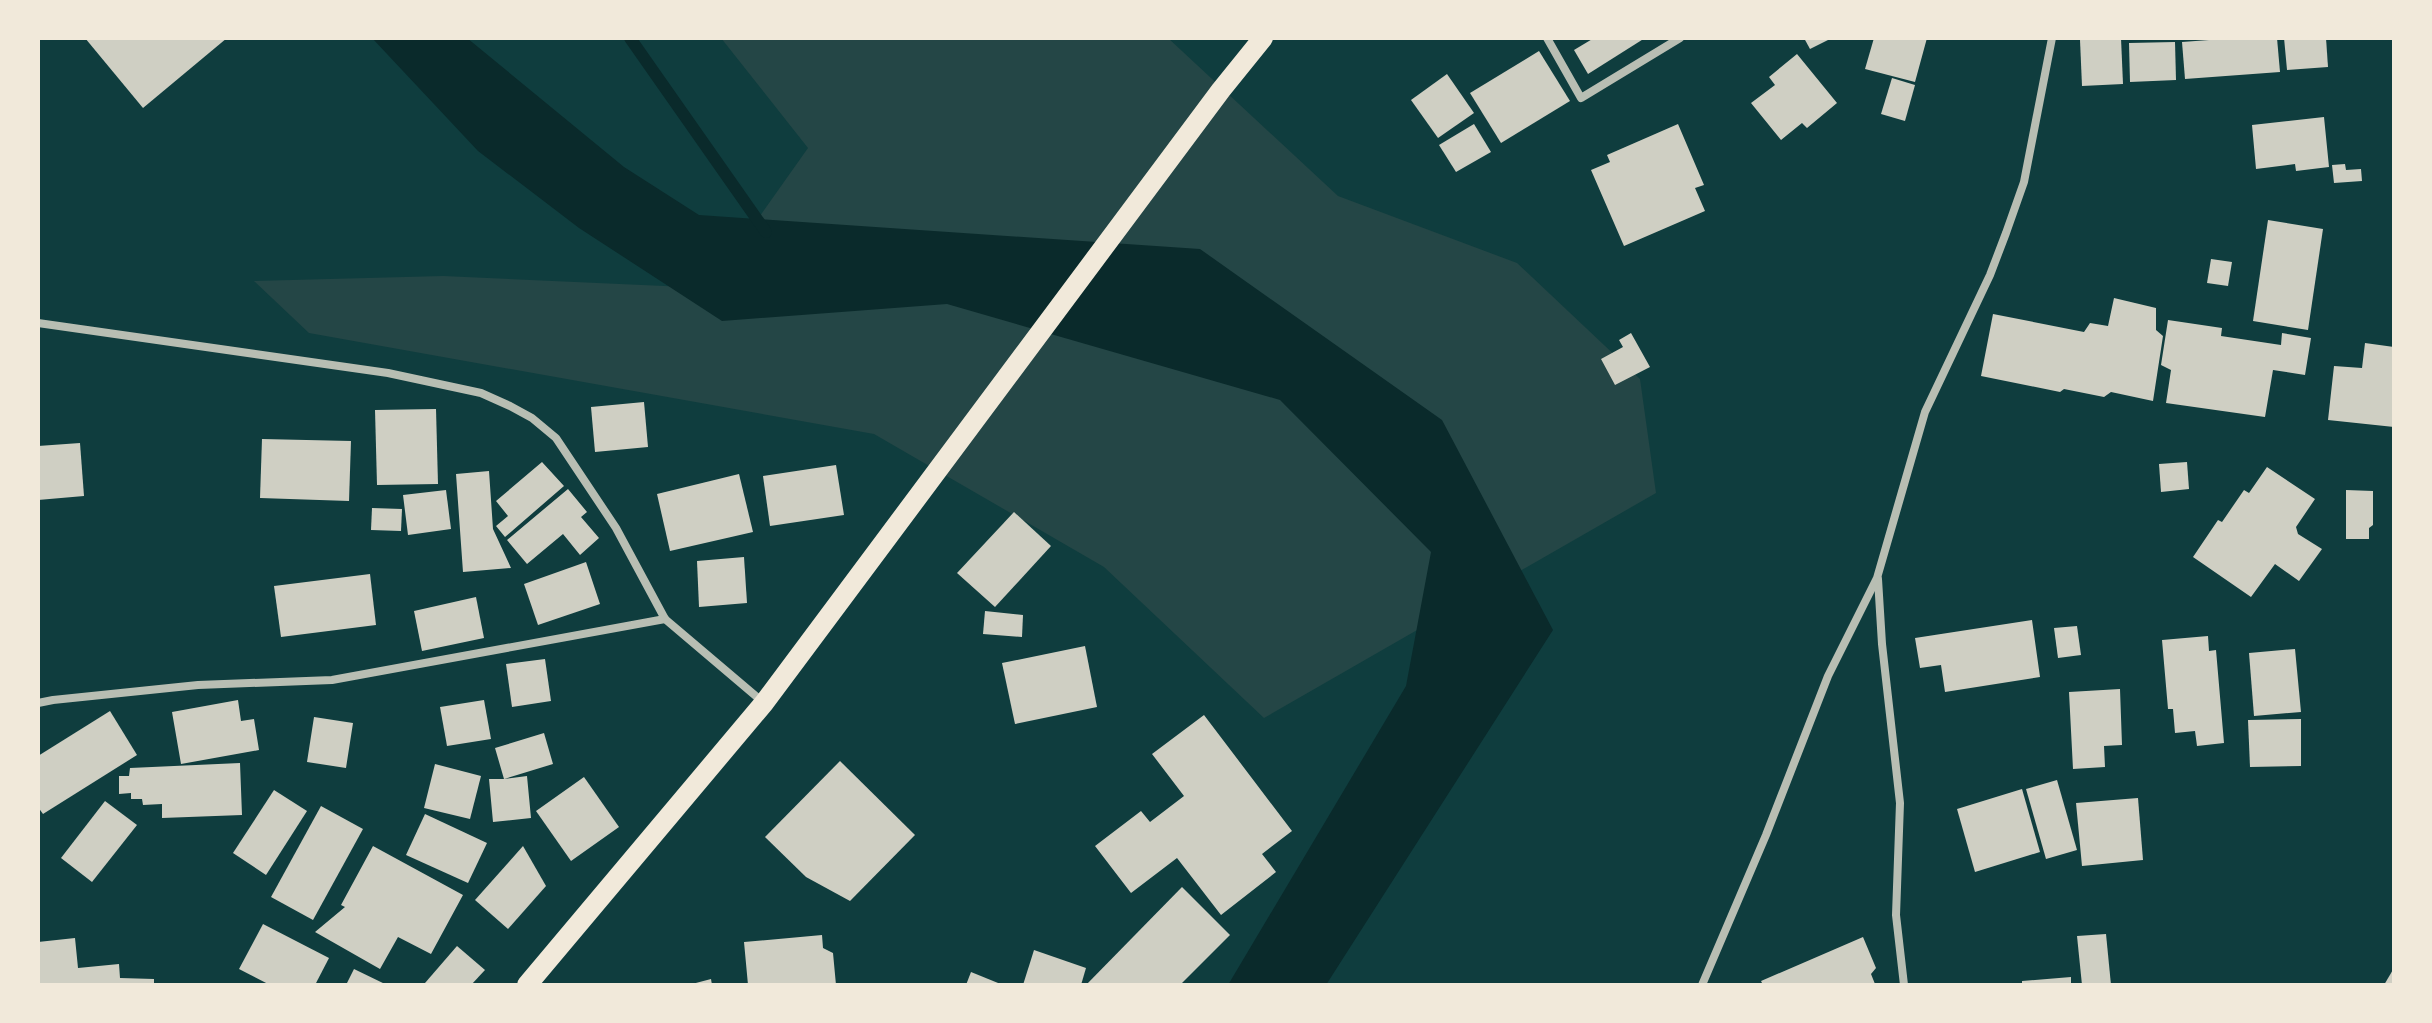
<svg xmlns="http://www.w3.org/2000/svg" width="2432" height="1023" viewBox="0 0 2432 1023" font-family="'Golos Text',sans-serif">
<rect width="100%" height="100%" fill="#0f3d3e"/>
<path fill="#244646" d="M 721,38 L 1168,38 L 1338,196 L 1517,263 L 1640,379 L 1656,493 L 1264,718 L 1104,567 L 874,434 L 309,333 L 254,281 L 443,276 L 709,288 L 808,148 Z"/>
<path fill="#0a2a2b" d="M 372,38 L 467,38 L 624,167 L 699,215 L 1200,249 L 1442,420 L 1553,630 L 1326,985 L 1228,985 L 1406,686 L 1431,552 L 1280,400 L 947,304 L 722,321 L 579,228 L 478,151 Z"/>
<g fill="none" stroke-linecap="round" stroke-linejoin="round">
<path stroke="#0a2a2b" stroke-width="12" d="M 630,38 L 766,232"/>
</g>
<g fill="#cfcfc3">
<path d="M 85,38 L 227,38 L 143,108 Z"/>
<path d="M 1594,38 L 1645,38 L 1588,74 L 1574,50 Z"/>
<path d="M 1804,38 L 1832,38 L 1810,49 Z"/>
<path d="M 1874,38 L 1927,38 L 1915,82 L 1865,69 Z"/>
<path d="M 2121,38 L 2123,84 L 2082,86 L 2080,40 Z"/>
<path d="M 2236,38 L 2277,38 L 2280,72 L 2185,79 L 2182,42 Z"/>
<path d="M 2284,38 L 2326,38 L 2328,67 L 2287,70 Z"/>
<path d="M 2175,42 L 2176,80 L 2130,82 L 2129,43 Z"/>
<path d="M 1539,51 L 1570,101 L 1501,143 L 1470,93 Z"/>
<path d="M 1797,54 L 1837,103 L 1807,128 L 1802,123 L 1781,140 L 1751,103 L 1775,85 L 1769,77 Z"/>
<path d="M 1447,74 L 1474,113 L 1438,138 L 1411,100 Z"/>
<path d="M 1892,78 L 1915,85 L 1905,121 L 1881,114 Z"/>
<path d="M 2324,117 L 2329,167 L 2296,171 L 2295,164 L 2256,169 L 2252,125 Z"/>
<path d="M 1474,124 L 1491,152 L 1456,172 L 1439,145 Z"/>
<path d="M 1678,124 L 1704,185 L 1695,188 L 1705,211 L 1624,246 L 1591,170 L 1610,162 L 1607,155 Z"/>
<path d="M 2345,164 L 2346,170 L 2361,169 L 2362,181 L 2334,183 L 2332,165 Z"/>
<path d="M 2268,220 L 2323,229 L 2308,330 L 2253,321 Z"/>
<path d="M 2211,259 L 2232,262 L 2228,286 L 2207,283 Z"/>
<path d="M 2114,298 L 2156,308 L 2156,330 L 2163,336 L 2153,401 L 2111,392 L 2104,397 L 2064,389 L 2060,392 L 1981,376 L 1993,314 L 2084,332 L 2090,323 L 2108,326 Z"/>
<path d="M 2168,320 L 2222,328 L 2221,336 L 2281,345 L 2282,333 L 2311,338 L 2305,375 L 2273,370 L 2265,417 L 2166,403 L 2171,370 L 2161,365 Z"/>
<path d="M 1631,333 L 1650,367 L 1615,385 L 1601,359 L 1623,347 L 1619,340 Z"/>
<path d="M 2365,343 L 2394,347 L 2394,427 L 2328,420 L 2334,366 L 2362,368 Z"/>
<path d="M 644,402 L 648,447 L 595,452 L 591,407 Z"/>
<path d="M 436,409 L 438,484 L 377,485 L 375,410 Z"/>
<path d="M 262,439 L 351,441 L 349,501 L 260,498 Z"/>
<path d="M 80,443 L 84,496 L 38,500 L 38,446 Z"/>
<path d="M 542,462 L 564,486 L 505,537 L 496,526 L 508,516 L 496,501 Z"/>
<path d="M 2187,462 L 2189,489 L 2161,492 L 2159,464 Z"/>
<path d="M 836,465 L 844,515 L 770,526 L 763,476 Z"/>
<path d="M 2267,467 L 2315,499 L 2296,527 L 2298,534 L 2322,549 L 2299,581 L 2275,564 L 2251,597 L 2193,557 L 2218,520 L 2222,522 L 2244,490 L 2249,493 Z"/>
<path d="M 489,471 L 493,529 L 511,568 L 463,572 L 456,474 Z"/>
<path d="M 739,474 L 753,532 L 670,551 L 657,494 Z"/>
<path d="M 568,489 L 587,512 L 581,517 L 599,538 L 580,555 L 563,534 L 527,564 L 507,540 Z"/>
<path d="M 446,490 L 451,529 L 408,535 L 403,495 Z"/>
<path d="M 2346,490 L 2373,491 L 2373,525 L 2369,528 L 2369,539 L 2346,539 Z"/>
<path d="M 372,508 L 402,509 L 401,531 L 371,530 Z"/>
<path d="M 1014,512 L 1051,546 L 995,607 L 957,573 Z"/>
<path d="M 744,557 L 747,603 L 699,607 L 697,561 Z"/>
<path d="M 586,562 L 600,604 L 538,625 L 524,584 Z"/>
<path d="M 370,574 L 376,625 L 281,637 L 274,586 Z"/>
<path d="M 476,597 L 484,638 L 422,651 L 414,611 Z"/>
<path d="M 985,611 L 1023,615 L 1022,637 L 983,634 Z"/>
<path d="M 2032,620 L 2040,677 L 1945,692 L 1941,665 L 1920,668 L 1915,638 Z"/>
<path d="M 2077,626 L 2081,655 L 2058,658 L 2054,628 Z"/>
<path d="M 2208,636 L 2209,651 L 2216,650 L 2224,743 L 2197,746 L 2195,731 L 2175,733 L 2173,709 L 2168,709 L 2162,640 Z"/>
<path d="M 1085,646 L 1097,707 L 1015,724 L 1002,663 Z"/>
<path d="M 2295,649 L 2301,712 L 2254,716 L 2249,653 Z"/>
<path d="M 545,659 L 551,701 L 512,707 L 506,664 Z"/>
<path d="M 2120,689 L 2122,745 L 2104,746 L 2105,767 L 2073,769 L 2069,692 Z"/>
<path d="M 238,700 L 241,721 L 254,719 L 259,750 L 181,764 L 172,712 Z"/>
<path d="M 484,700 L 491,739 L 447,746 L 440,707 Z"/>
<path d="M 110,711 L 137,755 L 43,814 L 38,807 L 38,756 Z"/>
<path d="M 1204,715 L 1292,831 L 1262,854 L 1276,872 L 1221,915 L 1177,858 L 1131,893 L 1095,846 L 1141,811 L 1150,822 L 1184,796 L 1152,754 Z"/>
<path d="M 314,717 L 353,723 L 346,768 L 307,762 Z"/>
<path d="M 2301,719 L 2301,766 L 2250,767 L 2248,720 Z"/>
<path d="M 544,733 L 553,764 L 504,779 L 527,776 L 531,818 L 493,822 L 489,779 L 504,779 L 495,748 Z"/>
<path d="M 840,761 L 915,835 L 850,901 L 806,877 L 765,837 Z"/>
<path d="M 240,763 L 242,815 L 162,818 L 162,804 L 143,805 L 142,799 L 131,799 L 131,793 L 119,794 L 119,776 L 129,776 L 130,768 Z"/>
<path d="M 435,764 L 481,776 L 470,819 L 424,808 Z"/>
<path d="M 584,777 L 619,827 L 571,861 L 536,811 Z"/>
<path d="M 2057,780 L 2077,850 L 2046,859 L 2026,789 Z"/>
<path d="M 2022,789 L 2040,852 L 1975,872 L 1957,809 Z"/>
<path d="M 274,790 L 307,811 L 266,875 L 233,853 Z"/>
<path d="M 2138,798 L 2143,860 L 2082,866 L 2076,803 Z"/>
<path d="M 105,801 L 137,825 L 92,882 L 61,858 Z"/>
<path d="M 321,806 L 363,829 L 313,920 L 271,897 Z"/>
<path d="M 425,814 L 487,843 L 468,883 L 406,855 Z"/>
<path d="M 373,846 L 463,895 L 431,954 L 398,937 L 380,969 L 315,932 L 345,907 L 341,905 Z"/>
<path d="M 523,846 L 546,886 L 508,929 L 475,900 Z"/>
<path d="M 1182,887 L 1230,935 L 1180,985 L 1086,985 Z"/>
<path d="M 263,924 L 329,958 L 315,985 L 270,985 L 239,969 Z"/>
<path d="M 2106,934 L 2111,985 L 2082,985 L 2077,936 Z"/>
<path d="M 822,935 L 823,948 L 833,953 L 836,985 L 748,985 L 744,942 Z"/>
<path d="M 1863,937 L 1876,968 L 1871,974 L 1875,984 L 1872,985 L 1763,985 L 1761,981 Z"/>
<path d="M 75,938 L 78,968 L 119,964 L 120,978 L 154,979 L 154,985 L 38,985 L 38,942 Z"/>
<path d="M 457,946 L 485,970 L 471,985 L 428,985 L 425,983 Z"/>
<path d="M 1034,950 L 1086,968 L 1081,985 L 1023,985 Z"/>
<path d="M 2394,968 L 2394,985 L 2384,985 Z"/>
<path d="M 354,969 L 387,985 L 346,985 Z"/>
<path d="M 971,972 L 1003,985 L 966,985 Z"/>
<path d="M 2071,977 L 2071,985 L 2022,985 L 2022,981 Z"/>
<path d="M 711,979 L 712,985 L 692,985 L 692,984 Z"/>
</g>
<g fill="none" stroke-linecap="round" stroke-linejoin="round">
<g stroke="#b8beb3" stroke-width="8">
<path d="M 1547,38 L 1581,98 L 1680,38"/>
<path d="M 38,323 L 388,373 L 481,393 L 510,406 L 532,418 L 556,438 L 616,528 L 665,619 L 764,703"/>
<path d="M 1878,579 L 1882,644 L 1900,803 L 1896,915 L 1904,985"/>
<path d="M 38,703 L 53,700 L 198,685 L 332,680 L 665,619"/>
<path d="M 1702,985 L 1766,835 L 1828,676 L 1877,578 L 1925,412 L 1990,275 L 2006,233 L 2024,182 L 2052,38"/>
</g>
<path stroke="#f1e9da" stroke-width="20" d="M 527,985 L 764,703 L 1221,90 L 1263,38"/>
</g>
<rect width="2432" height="1023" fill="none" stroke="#f1e9da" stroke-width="80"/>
</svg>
